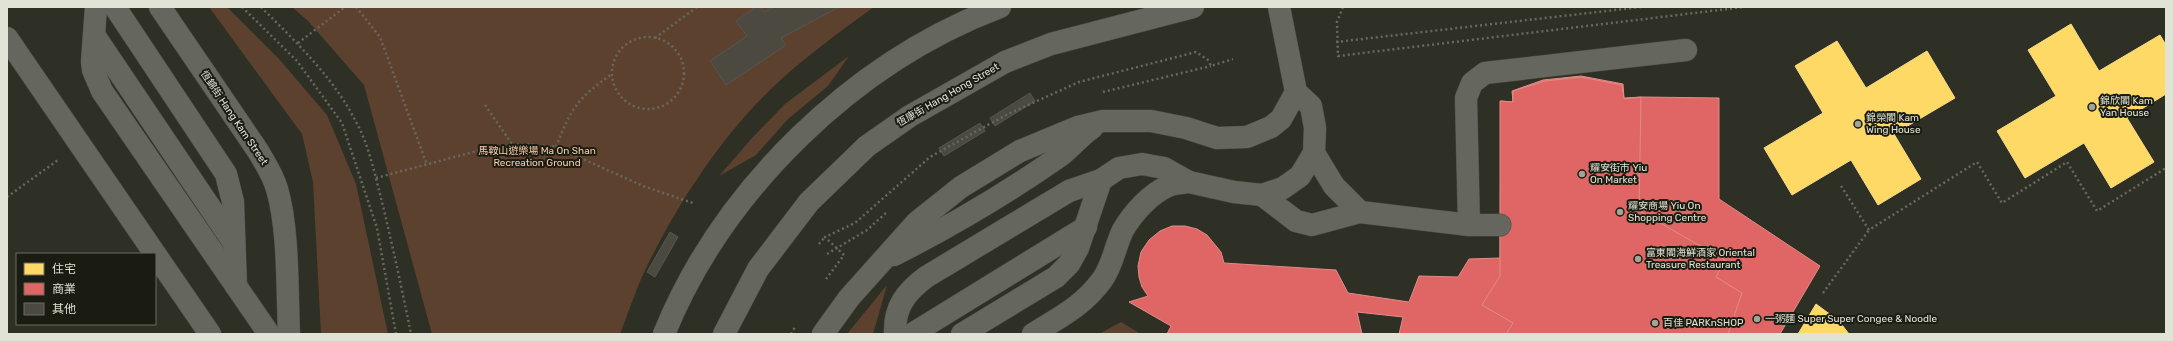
<svg xmlns="http://www.w3.org/2000/svg" width="2173" height="341" viewBox="0 0 2173 341" font-family="Rubik,'Noto Sans TC',sans-serif">
<rect width="100%" height="100%" fill="#2e3025"/>
<g fill="#5c412e">
<path d="M 209,7 L 227,7 L 279,59 L 327,115 L 356,184 L 388,334 L 321,334 L 313,182 L 302,134 Z"/>
<path d="M 292,7 L 874,7 C 838,33 802,59 770,90 C 720,138 679,202 648,264 C 637,286 629,311 620,334 L 432,334 L 364,85 L 308,21 Z"/>
<path d="M 849,56 L 828,86 L 788,119 L 756,155 L 719,176 L 753,137 L 785,104 Z"/>
<path d="M 887,285 L 873,334 L 847,334 Z"/>
<path d="M 1121,322 L 1141,334 L 1099,334 Z"/>
</g>
<g fill="#ffd966" stroke="#f6dc87">
<path d="M 2071,24 L 2099,71 L 2160,35 L 2166,45 L 2166,94 L 2127,118 L 2154,162 L 2111,188 L 2084,143 L 2025,178 L 1997,131 L 2056,96 L 2028,50 Z"/>
<path d="M 1837,41 L 1866,88 L 1927,51 L 1955,98 L 1894,134 L 1921,179 L 1878,205 L 1851,160 L 1792,195 L 1764,148 L 1823,113 L 1795,66 Z"/>
<path d="M 1816,304 L 1839,321 L 1849,334 L 1798,334 Z"/>
</g>
<g fill="#e06666" stroke="#e08c87">
<path d="M 1581,76 L 1623,84 L 1624,98 L 1642,97 L 1719,98 L 1719,199 L 1820,266 L 1780,334 L 1399,334 L 1403,317 L 1357,312 L 1362,334 L 1167,334 L 1171,326 L 1129,302 L 1148,296 L 1142,287 L 1139,277 L 1138,266 L 1141,252 L 1149,240 L 1160,231 L 1172,226 L 1185,226 L 1197,229 L 1207,235 L 1221,252 L 1224,263 L 1336,270 L 1348,293 L 1409,302 L 1419,276 L 1458,277 L 1469,259 L 1500,258 L 1501,101 L 1513,102 L 1512,91 L 1543,80 Z"/>
<path d="M 1581,77 L 1622,85 L 1624,99 L 1641,97 L 1639,211 L 1725,260 L 1716,277 L 1742,293 L 1728,334 L 1506,334 L 1513,323 L 1482,305 L 1500,276 L 1500,101 L 1513,102 L 1513,91 L 1545,81 Z"/>
</g>
<g fill="#4b4940" stroke="#58564d">
<path d="M 756,7 L 760,7 L 764,12 L 774,7 L 839,7 L 781,38 L 786,45 L 726,85 L 710,61 L 747,36 L 736,21 Z"/>
<path d="M 1030,93 L 1035,101 L 995,126 L 990,118 Z"/>
<path d="M 980,123 L 985,131 L 944,156 L 939,148 Z"/>
<path d="M 670,232 L 678,237 L 655,277 L 647,272 Z"/>
</g>
<g fill="none" stroke-linecap="round" stroke-linejoin="round">
<defs>
<g id="minor">
<path d="M 96,7 L 92,61 L 93,70 L 102,91 L 269,334"/>
<path d="M 115,7 L 226,174 L 233,202 L 236,286"/>
<path d="M 160,7 L 258,151 C 265,163 273,175 277,189 C 289,230 287,291 289,334"/>
<path d="M 94,35 L 234,243"/>
<path d="M 7,38 L 210,334"/>
<path d="M 1314,153 L 1334,186 L 1360,212"/>
<path d="M 1262,195 L 1296,221 L 1312,225 L 1360,212 L 1469,225 L 1500,225"/>
<path d="M 1469,225 L 1466,98 L 1472,83 L 1485,73 L 1686,50"/>
<path d="M 894,255 C 951,226 1007,193 1060,156 C 1071,148 1080,136 1092,128"/>
<path d="M 664,334 C 723,189 854,62 1000,7"/>
<path d="M 724,334 L 758,269 L 809,202 L 867,146 L 910,116 L 1005,62 L 1051,44 L 1193,7"/>
<path d="M 823,334 L 849,298 L 917,222 L 961,187 L 1020,151 L 1078,127 L 1103,121 L 1151,121 L 1186,128 L 1217,138 L 1247,137 L 1271,127 L 1281,119 L 1296,92"/>
<path d="M 895,334 C 894,307 906,292 926,277 L 1069,191 L 1101,180 L 1119,168 L 1142,164 L 1164,168 L 1189,182 L 1234,192 L 1262,195 L 1283,188 L 1300,176 L 1314,153 L 1315,128 L 1311,106 L 1296,92 L 1279,7"/>
<path d="M 912,334 L 1086,227"/>
<path d="M 962,334 L 1056,277 L 1069,264 L 1078,248 L 1101,180"/>
<path d="M 1033,334 C 1060,317 1083,306 1102,280 C 1113,265 1115,246 1123,230 C 1133,213 1150,194 1168,186 C 1174,183 1183,183 1189,182"/>
</g>
</defs>
<use href="#minor" stroke="#4a4c42" stroke-width="23"/>
<g stroke="#676960" stroke-width="2.5" stroke-dasharray="2 3" stroke-linecap="butt">
<path d="M 242,7 L 297,61 L 342,123 L 377,228 L 396,334"/>
<path d="M 261,7 C 295,41 331,75 354,118 C 368,142 374,171 381,198 C 392,243 402,289 411,334"/>
<path d="M 356,7 L 380,37 L 427,165"/>
<path d="M 1343,7 L 1337,22 L 1338,56 L 1744,7"/>
<circle cx="648" cy="73" r="36"/>
<path d="M 655,38 L 697,7"/>
<path d="M 1336,42 L 1641,7"/>
<path d="M 298,43 L 345,7"/>
<path d="M 1103,92 L 1211,66"/>
<path d="M 485,105 L 512,144"/>
<path d="M 556,147 C 571,108 578,98 612,74"/>
<path d="M 376,178 L 488,148 L 525,144 L 556,147 L 643,186 L 693,203"/>
<path d="M 1841,186 L 1869,230 L 1977,162 L 2002,203 L 2067,162 L 2097,211 L 2166,168"/>
<path d="M 7,197 L 58,160"/>
<path d="M 819,244 L 825,237"/>
<path d="M 827,254 L 867,230 L 887,212"/>
<path d="M 826,279 L 844,255 L 825,237 L 855,223 L 930,157 L 1006,115 L 1079,82 L 1196,52 L 1208,60 L 1211,66 L 1233,59"/>
<path d="M 1823,293 L 1869,230"/>
<path d="M 791,334 L 795,327"/>
<path d="M 2165,334 L 2166,334"/>
</g>
<use href="#minor" stroke="#65665d" stroke-width="22"/>
</g>
<g fill="#a2a497" stroke="#1a1c12" stroke-width="1.5">
<circle cx="2092" cy="107" r="4"/>
<circle cx="1858" cy="124" r="4"/>
<circle cx="1582" cy="174" r="4"/>
<circle cx="1620" cy="212" r="4"/>
<circle cx="1638" cy="259" r="4"/>
<circle cx="1757" cy="319" r="4"/>
<circle cx="1655" cy="323" r="4"/>
</g>
<g text-anchor="middle" dominant-baseline="central" stroke-width="4" stroke-linejoin="round" paint-order="stroke">
<g font-size="10" fill="#e0e3d5" stroke="#1a1c12">
<text transform="translate(948 95) rotate(-30)">恆康街 Hang Hong Street</text>
<text transform="translate(234 118) rotate(56)">恆錦街 Hang Kam Street</text>
</g>
<g font-size="10" fill="#e0e3d5" stroke="#1a1c12" text-anchor="start">
<text x="2100" y="101">錦欣閣 Kam<tspan x="2100" dy="12">Yan House</tspan></text>
<text x="1866" y="118">錦榮閣 Kam<tspan x="1866" dy="12">Wing House</tspan></text>
<text x="1590" y="168">耀安街市 Yiu<tspan x="1590" dy="12">On Market</tspan></text>
<text x="1628" y="206">耀安商場 Yiu On<tspan x="1628" dy="12">Shopping Centre</tspan></text>
<text x="1646" y="253">富東閣海鮮酒家 Oriental<tspan x="1646" dy="12">Treasure Restaurant</tspan></text>
<text x="1765" y="319">一粥麵 Super Super Congee &amp; Noodle</text>
<text x="1663" y="323">百佳 PARKnSHOP</text>
</g>
<g font-size="10" fill="#facaab" stroke="#1a1c12">
<text x="537" y="151">馬鞍山遊樂場 Ma On Shan<tspan x="537" dy="12">Recreation Ground</tspan></text>
</g>
</g>
<rect width="2173" height="341" fill="none" stroke="#e0e3d5" stroke-width="16"/>
<rect x="16" y="253" width="140" height="72" fill="#1a1c12" stroke="#696c60"/>
<rect x="24" y="263" width="20" height="12" fill="#ffd966" stroke="#696c60"/>
<text x="52" y="273" font-size="12" fill="#e0e3d5">住宅</text>
<rect x="24" y="283" width="20" height="12" fill="#e06666" stroke="#696c60"/>
<text x="52" y="293" font-size="12" fill="#e0e3d5">商業</text>
<rect x="24" y="303" width="20" height="12" fill="#4b4940" stroke="#696c60"/>
<text x="52" y="313" font-size="12" fill="#e0e3d5">其他</text>
</svg>
